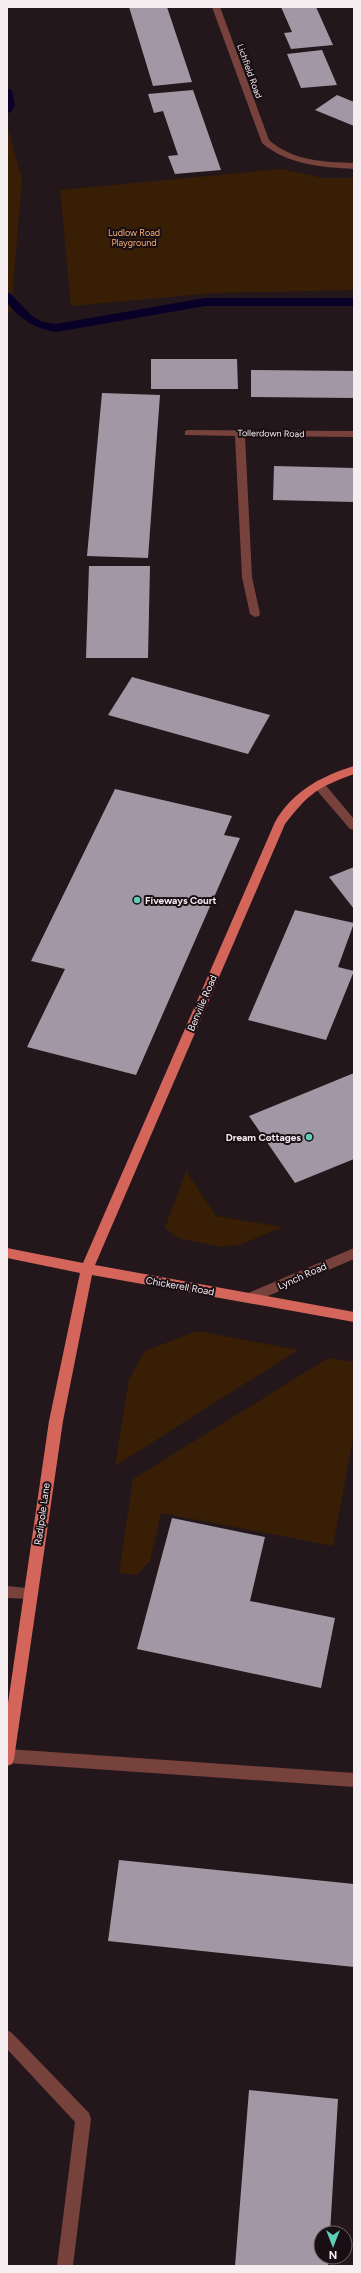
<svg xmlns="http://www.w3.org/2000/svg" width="361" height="2273" viewBox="0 0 361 2273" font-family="Figtree,sans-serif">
<rect width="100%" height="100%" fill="#23171c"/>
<g fill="#381e04">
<path d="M 7,124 L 22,180 L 11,311 L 7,312 Z"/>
<path d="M 281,169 L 323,178 L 354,178 L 354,290 L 214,293 L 71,306 L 60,190 Z"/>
<path d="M 186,1171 L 216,1216 L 282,1227 L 242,1244 L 221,1247 L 178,1238 L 165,1228 Z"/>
<path d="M 197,1331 L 298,1350 L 115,1466 L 129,1379 L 145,1351 Z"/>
<path d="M 328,1358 L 354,1362 L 354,1433 L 333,1546 L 161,1513 L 150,1561 L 137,1575 L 119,1573 L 133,1479 Z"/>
</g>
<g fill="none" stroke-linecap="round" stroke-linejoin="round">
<g fill="#080028" fill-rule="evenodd">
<path d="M 7,88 L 12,91 L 15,105 L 11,112 L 7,113 Z"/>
<path d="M 7,292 L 11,294 L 32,316 L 43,322 L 56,324 L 205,298 L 354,298 L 354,306 L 205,306 L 56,332 C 33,328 22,320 7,303 Z"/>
</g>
</g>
<g fill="#a298a5">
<path d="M 129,7 L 167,7 L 192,82 L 153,86 Z"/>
<path d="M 281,7 L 316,7 L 333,45 L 291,49 L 284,33 L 292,32 Z"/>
<path d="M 322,50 L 337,85 L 301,88 L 287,54 Z"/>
<path d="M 193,90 L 221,170 L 175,174 L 168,156 L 178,155 L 163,111 L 154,113 L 148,94 Z"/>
<path d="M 337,95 L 354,102 L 354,126 L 315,110 Z"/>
<path d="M 151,359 L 237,359 L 238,389 L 151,389 Z"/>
<path d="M 251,370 L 354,371 L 354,398 L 251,397 Z"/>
<path d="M 102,393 L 160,395 L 148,558 L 87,556 Z"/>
<path d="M 274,466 L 354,468 L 354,502 L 273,500 Z"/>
<path d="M 89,566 L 150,566 L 148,658 L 86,658 Z"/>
<path d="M 132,677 L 270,715 L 248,754 L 108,715 Z"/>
<path d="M 115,789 L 232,816 L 224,835 L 240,838 L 136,1075 L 27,1047 L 65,969 L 31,961 Z"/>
<path d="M 354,867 L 354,909 L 329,877 Z"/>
<path d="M 295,910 L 354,923 L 338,967 L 354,971 L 326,1040 L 248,1020 Z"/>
<path d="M 354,1073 L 354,1159 L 295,1183 L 249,1116 Z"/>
<path d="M 172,1518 L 265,1537 L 250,1601 L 335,1618 L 321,1688 L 137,1649 Z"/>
<path d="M 119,1860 L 354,1884 L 354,1967 L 108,1941 Z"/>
<path d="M 249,2090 L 338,2099 L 330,2233 L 321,2233 L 321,2257 L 329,2257 L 328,2266 L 235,2266 Z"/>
</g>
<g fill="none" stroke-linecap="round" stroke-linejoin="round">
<g fill="#77423c" fill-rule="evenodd">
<path d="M 212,7 L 220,7 L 269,140 C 293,161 323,162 354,163 L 354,169 C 321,167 288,165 262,143 Z"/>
<path d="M 188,430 L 354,431 L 354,437 L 245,436 L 252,577 L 260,614 L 259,616 L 255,617 L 250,614 L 242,577 L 235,436 L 185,435 L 185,431 Z"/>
<path d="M 318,780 L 322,781 L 354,819 L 354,830 L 350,829 L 314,787 L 313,784 Z"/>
<path d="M 354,1248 L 354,1259 L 254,1302 L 250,1303 L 246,1302 L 244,1298 L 246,1294 Z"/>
<path d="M 7,1586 L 36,1589 L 38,1593 L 36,1597 L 31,1599 L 7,1598 Z"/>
<path d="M 8,1749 L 354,1773 L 354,1787 L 8,1763 Z"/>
<path d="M 7,2030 L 12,2033 L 89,2113 L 91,2119 L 73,2266 L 57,2266 L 75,2122 L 7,2049 Z"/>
</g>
<path fill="#d4655a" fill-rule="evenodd" d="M 354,766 L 354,774 C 317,788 310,792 285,824 L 95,1265 L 354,1312 L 354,1322 L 92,1275 L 63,1421 L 14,1759 L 12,1764 L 7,1766 L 7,1710 L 49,1421 L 80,1273 L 7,1258 L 7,1248 L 83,1263 L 275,822 C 292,792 321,776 354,766 Z"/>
</g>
<g fill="#5dceb9" stroke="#190e13" stroke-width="1.5">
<circle cx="137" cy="900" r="4"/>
<circle cx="309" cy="1137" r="4"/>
</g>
<g text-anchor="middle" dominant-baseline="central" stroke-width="4" stroke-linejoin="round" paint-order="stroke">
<g font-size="9" fill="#f5edf0" stroke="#190e13">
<text transform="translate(250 71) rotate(70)">Lichfield Road</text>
<text transform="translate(271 433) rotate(1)">Tollerdown Road</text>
</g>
<g font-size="9" fill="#f5b276" stroke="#190e13">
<text x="134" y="232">Ludlow Road<tspan x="134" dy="10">Playground</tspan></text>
</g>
<g font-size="10" font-weight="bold" fill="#f5edf0" stroke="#190e13" text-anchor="start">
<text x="145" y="900">Fiveways Court</text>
<text x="301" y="1137" text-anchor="end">Dream Cottages</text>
</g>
<g font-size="10" fill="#f5edf0" stroke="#190e13">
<text transform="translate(202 1003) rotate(-67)">Benville Road</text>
<text transform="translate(302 1276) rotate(-24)">Lynch Road</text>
<text transform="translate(180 1286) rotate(10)">Chickerell Road</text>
<text transform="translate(42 1514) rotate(-82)">Radipole Lane</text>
</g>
</g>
<rect width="361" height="2273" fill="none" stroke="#f5edf0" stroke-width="16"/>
<g transform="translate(333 2245) rotate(180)"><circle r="19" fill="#190e13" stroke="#71676b"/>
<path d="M0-3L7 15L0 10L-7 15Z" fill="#5dceb9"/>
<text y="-6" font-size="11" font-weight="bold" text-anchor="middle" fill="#f5edf0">N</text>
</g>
</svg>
